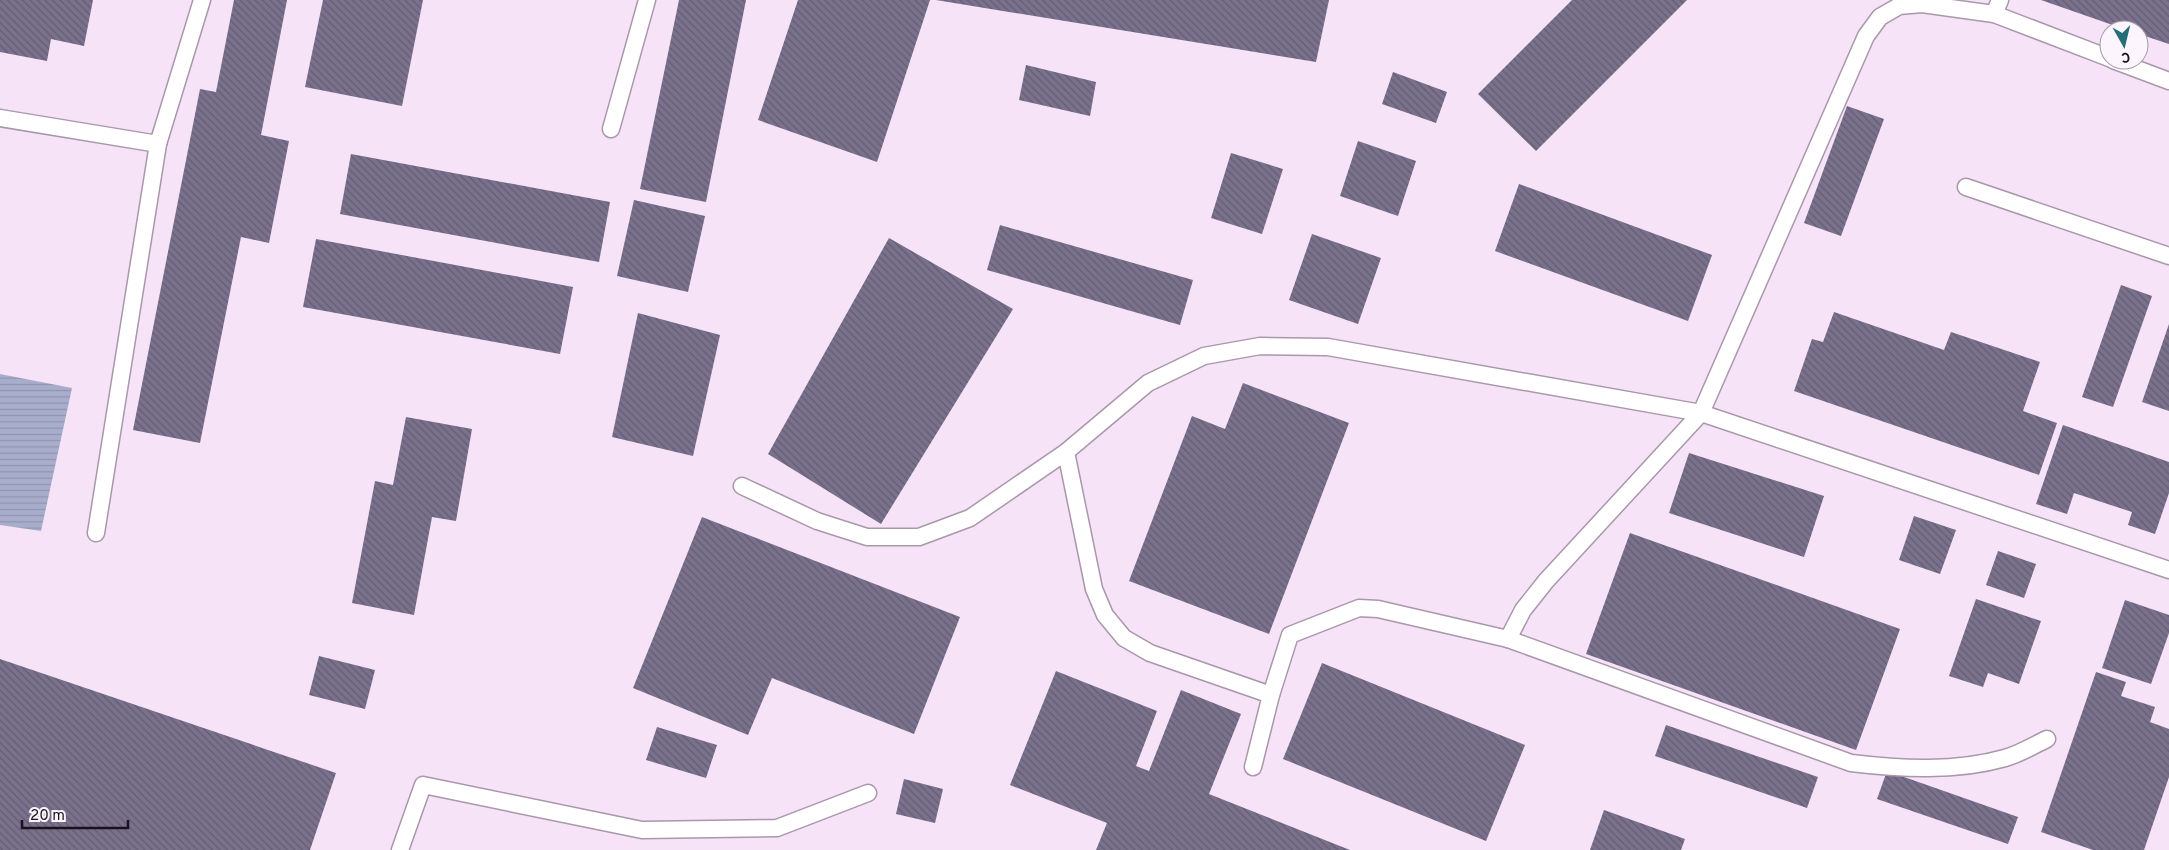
<svg xmlns="http://www.w3.org/2000/svg" width="2169" height="850" viewBox="0 0 2169 850" font-family="Overpass,sans-serif">
<defs>
<pattern id="water-rules" width="6" height="5" patternUnits="userSpaceOnUse" patternTransform="scale(1.25)"><rect width="6" height="5" fill="#a8adcc"/><path d="M0 2.5h6" fill="none" stroke="#9094af"/></pattern>
<pattern id="building-back-hatch" width="6" height="6" patternUnits="userSpaceOnUse" patternTransform="scale(1.25)"><rect width="6" height="6" fill="#7a718d"/><path d="M-1 5l2 2M0 0l6 6M5-1l2 2" fill="none" stroke="#635c72"/></pattern>
</defs>
<rect width="100%" height="100%" fill="#f7e3f7"/>
<path fill="url(#water-rules)" d="M 0,374 L 72,388 L 41,531 L 0,525 Z"/>
<g fill="url(#building-back-hatch)">
<path d="M 0,0 L 93,0 L 84,46 L 51,39 L 47,61 L 0,52 Z"/>
<path d="M 234,0 L 287,0 L 261,135 L 289,141 L 269,243 L 241,237 L 200,443 L 133,430 L 200,89 L 216,92 Z"/>
<path d="M 323,0 L 423,0 L 402,106 L 305,87 Z"/>
<path d="M 679,0 L 746,0 L 706,202 L 640,189 Z"/>
<path d="M 798,0 L 930,0 L 877,162 L 758,120 Z"/>
<path d="M 936,0 L 1329,0 L 1316,62 Z"/>
<path d="M 1572,0 L 1687,0 L 1536,151 L 1478,94 Z"/>
<path d="M 2041,0 L 2169,0 L 2169,44 L 2139,34 L 2139,30 L 2127,30 Z"/>
<path d="M 1026,65 L 1096,82 L 1090,116 L 1019,100 Z"/>
<path d="M 1393,72 L 1447,92 L 1436,123 L 1382,104 Z"/>
<path d="M 1847,106 L 1884,119 L 1841,236 L 1804,223 Z"/>
<path d="M 1358,141 L 1416,161 L 1398,216 L 1340,196 Z"/>
<path d="M 1231,153 L 1283,169 L 1262,234 L 1211,218 Z"/>
<path d="M 351,154 L 610,202 L 599,262 L 340,214 Z"/>
<path d="M 1519,184 L 1712,255 L 1688,321 L 1495,251 Z"/>
<path d="M 634,200 L 705,216 L 688,292 L 617,276 Z"/>
<path d="M 1000,225 L 1193,280 L 1180,325 L 987,270 Z"/>
<path d="M 1312,234 L 1381,258 L 1358,324 L 1289,300 Z"/>
<path d="M 889,238 L 1013,309 L 881,524 L 768,454 Z"/>
<path d="M 316,239 L 573,287 L 560,354 L 303,307 Z"/>
<path d="M 2121,285 L 2152,296 L 2113,407 L 2082,397 Z"/>
<path d="M 1834,312 L 1944,350 L 1951,332 L 2040,362 L 2023,411 L 2057,423 L 2039,475 L 1794,391 L 1812,339 L 1823,342 Z"/>
<path d="M 638,313 L 720,335 L 693,456 L 612,437 Z"/>
<path d="M 2169,324 L 2169,411 L 2142,402 Z"/>
<path d="M 1243,383 L 1349,423 L 1269,634 L 1129,581 L 1192,416 L 1225,429 Z"/>
<path d="M 406,417 L 472,429 L 456,521 L 432,517 L 414,615 L 352,603 L 375,481 L 393,485 Z"/>
<path d="M 2063,425 L 2169,462 L 2169,493 L 2155,534 L 2128,525 L 2132,512 L 2074,493 L 2067,514 L 2036,504 Z"/>
<path d="M 1689,453 L 1824,496 L 1804,557 L 1669,513 Z"/>
<path d="M 1914,516 L 1956,530 L 1940,574 L 1899,560 Z"/>
<path d="M 702,517 L 960,617 L 914,734 L 772,678 L 748,735 L 633,688 Z"/>
<path d="M 1630,533 L 1900,629 L 1856,750 L 1586,654 Z"/>
<path d="M 1998,551 L 2036,564 L 2024,598 L 1986,585 Z"/>
<path d="M 1976,599 L 2041,621 L 2019,684 L 1988,673 L 1983,687 L 1949,676 Z"/>
<path d="M 2125,600 L 2169,615 L 2169,633 L 2151,684 L 2102,668 Z"/>
<path d="M 319,656 L 375,670 L 365,709 L 309,695 Z"/>
<path d="M 0,659 L 336,773 L 310,850 L 0,850 Z"/>
<path d="M 1322,663 L 1525,745 L 1486,841 L 1283,759 Z"/>
<path d="M 1056,671 L 1157,711 L 1136,766 L 1149,771 L 1181,690 L 1241,714 L 1209,794 L 1350,850 L 1096,850 L 1107,823 L 1010,785 Z"/>
<path d="M 2096,672 L 2126,682 L 2121,696 L 2155,707 L 2150,722 L 2169,729 L 2169,777 L 2144,850 L 2093,850 L 2041,832 Z"/>
<path d="M 1666,725 L 1818,777 L 1807,808 L 1655,756 Z"/>
<path d="M 657,727 L 717,745 L 706,778 L 646,760 Z"/>
<path d="M 1887,771 L 2018,817 L 2008,844 L 1877,799 Z"/>
<path d="M 904,779 L 943,789 L 935,823 L 896,814 Z"/>
<path d="M 1604,810 L 1685,839 L 1681,850 L 1590,850 Z"/>
</g>
<g fill="none" stroke-linecap="round" stroke-linejoin="round">
<defs>
<g id="service">
<path d="M 1994,14 L 2000,0"/>
<path d="M 2113,60 L 2169,81"/>
<path d="M 0,118 L 158,144 L 202,0"/>
<path d="M 611,129 L 647,0"/>
<path d="M 1966,187 L 2169,256"/>
<path d="M 1066,452 L 1094,589 L 1105,615 L 1124,638 L 1150,653 L 1271,695"/>
<path d="M 742,486 L 817,521 L 867,537 L 919,537 L 970,518 L 1066,452 L 1148,383 L 1204,356 L 1260,346 L 1328,347 L 1701,413 L 2169,570"/>
<path d="M 96,533 L 158,144"/>
<path d="M 1508,639 L 1851,763 C 1901,769 1956,772 2005,758 C 2020,754 2034,745 2047,739"/>
<path d="M 1253,767 L 1271,695 L 1290,635 L 1359,608 L 1378,609 L 1508,639 L 1523,610 L 1546,581 L 1701,413 L 1866,36 L 1880,17 L 1899,6 L 1922,4 L 1994,14 L 2109,58"/>
<path d="M 400,850 L 423,785 L 642,830 L 777,828 L 868,793"/>
</g>
</defs>
<use href="#service" stroke="#a997aa" stroke-width="19"/>
<use href="#service" stroke="#fff" stroke-width="16"/>
</g>
<g transform="translate(2124 45) rotate(172)"><circle r="24" fill="#fdf5fd" stroke="#a29ba2"/>
<path d="M0-4L9 19L0 12L-9 19Z" fill="#246e76"/>
<text y="-8" font-size="14" font-weight="bold" text-anchor="middle" fill="#1a131a">С</text>
</g>
<path d="M22 820v8h106v-8" fill="none" stroke="#1a131a" stroke-width="2.5"/>
<text x="30" y="820" font-size="15" fill="#1a131a" stroke="#fdf5fd" stroke-width="4" paint-order="stroke">20 m</text>
</svg>
